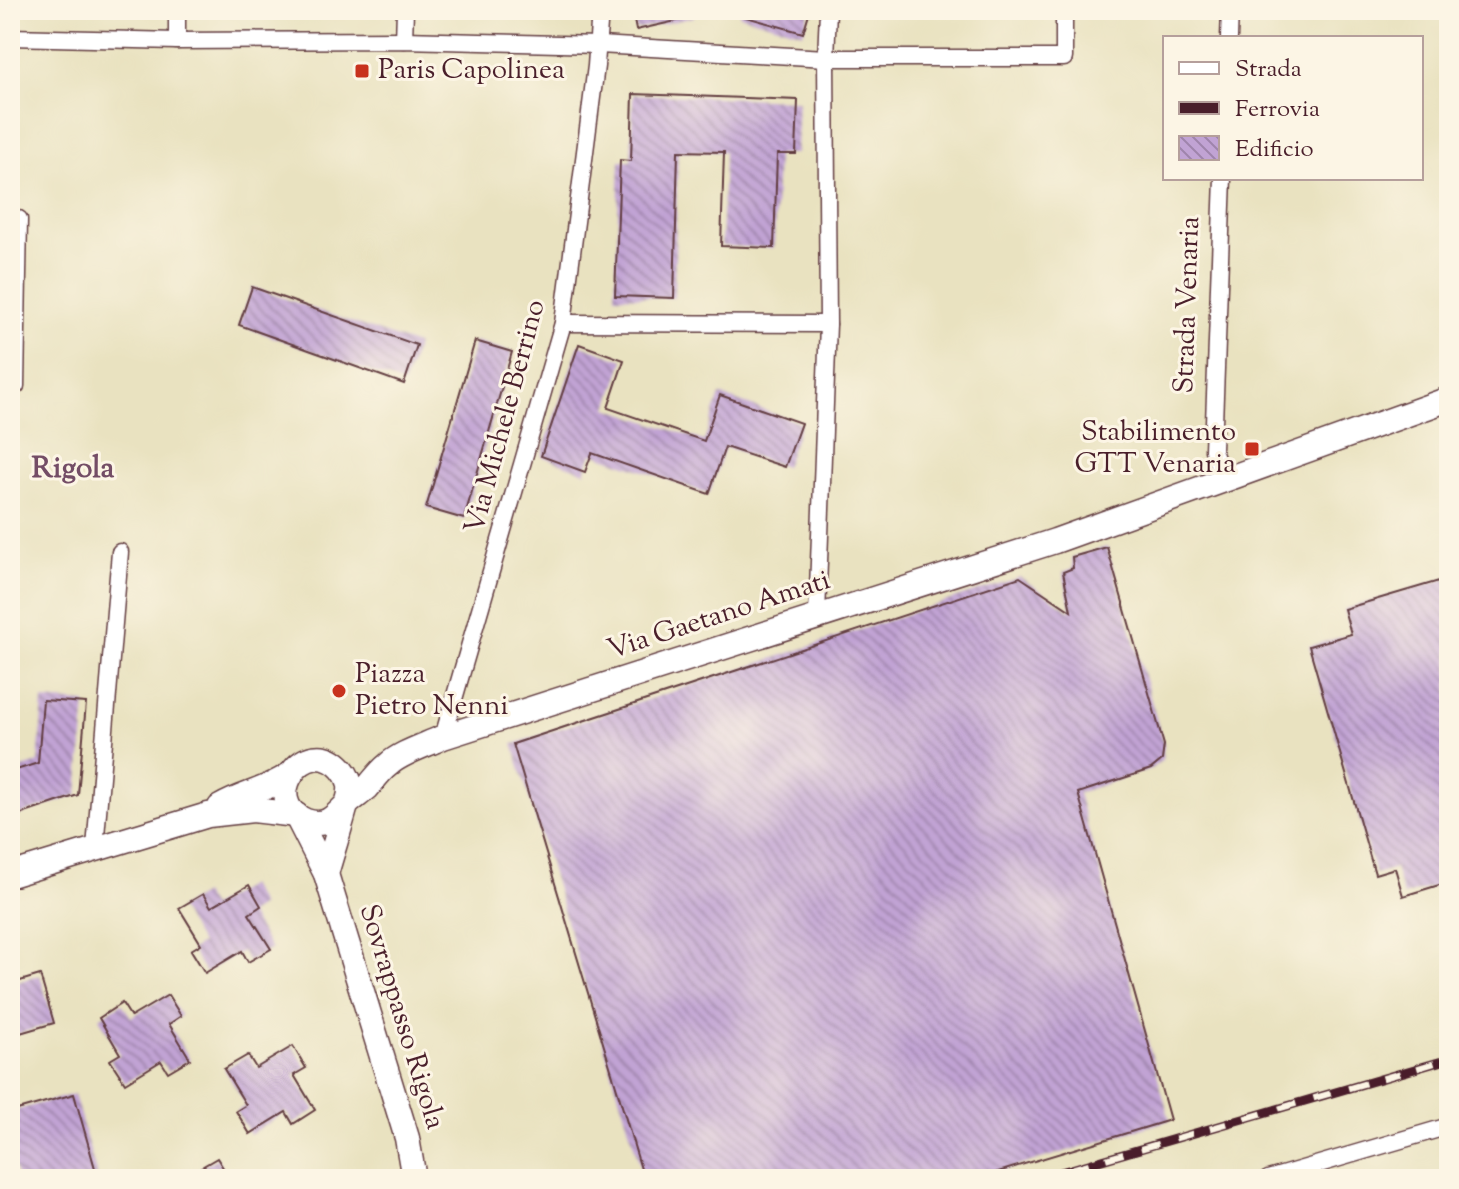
<svg xmlns="http://www.w3.org/2000/svg" width="1459" height="1189" viewBox="0 0 1459 1189" font-family="'Sorts Mill Goudy',serif">
<defs>
<pattern id="building-back-hatch" width="6" height="6" patternUnits="userSpaceOnUse" patternTransform="scale(2)"><rect width="6" height="6" fill="#c1a3d4"/><path d="M-1 5l2 2M0 0l6 6M5-1l2 2" fill="none" stroke="#9f84ac"/></pattern>
</defs>
<rect width="100%" height="100%" fill="#fcf5e5"/>
<filter id="ink" filterUnits="userSpaceOnUse"><feTurbulence type="fractalNoise" baseFrequency=".0125" numOctaves="2"/><feDisplacementMap in="SourceGraphic" scale="16" xChannelSelector="R" yChannelSelector="G"/><feConvolveMatrix kernelMatrix="1 2 1 2 8 2 1 2 1" color-interpolation-filters="sRGB"/></filter>
<filter id="wash" filterUnits="userSpaceOnUse"><feTurbulence type="fractalNoise" baseFrequency=".006" numOctaves="4" result="noise"/><feDisplacementMap in="SourceGraphic" scale="32" xChannelSelector="R" yChannelSelector="G"/><feGaussianBlur stdDeviation="1.8" result="paint"/><feColorMatrix in="noise" values="0 0 0 0 0 0 0 0 0 0 0 0 0 0 0 0 0 1.4 0 .05"/><feComposite in="paint" operator="in"/></filter>
<g filter="url(#wash)">
<rect width="100%" height="100%" fill="#e9e2c0"/>
<g id="blocks">
<g fill="url(#building-back-hatch)">
<path d="M 632,10 L 694,10 L 694,17 L 636,30 Z"/>
<path d="M 740,10 L 810,10 L 803,33 L 739,15 Z"/>
<path d="M 633,94 L 798,100 L 796,154 L 777,154 L 774,248 L 721,246 L 724,152 L 678,151 L 674,298 L 615,296 L 620,160 L 631,161 Z"/>
<path d="M 252,287 L 417,345 L 404,384 L 239,325 Z"/>
<path d="M 475,341 L 512,352 L 464,519 L 426,508 Z"/>
<path d="M 579,344 L 624,360 L 608,408 L 704,441 L 720,395 L 801,423 L 785,467 L 725,447 L 709,494 L 592,453 L 585,472 L 541,456 Z"/>
<path d="M 1107,547 L 1164,745 L 1162,760 L 1151,769 L 1078,793 L 1170,1120 L 975,1179 L 644,1179 L 513,744 L 1020,577 L 1071,611 L 1063,572 L 1073,568 L 1072,557 Z"/>
<path d="M 1449,578 L 1449,882 L 1403,896 L 1395,868 L 1375,874 L 1309,646 L 1351,634 L 1344,609 Z"/>
<path d="M 43,700 L 86,703 L 78,795 L 10,818 L 10,772 L 38,763 Z"/>
<path d="M 249,885 L 261,906 L 249,914 L 271,949 L 248,962 L 242,951 L 205,973 L 191,950 L 201,944 L 179,908 L 203,894 L 211,907 Z"/>
<path d="M 40,975 L 54,1023 L 10,1036 L 10,984 Z"/>
<path d="M 168,995 L 181,1016 L 169,1024 L 190,1059 L 168,1072 L 161,1061 L 125,1083 L 110,1060 L 120,1054 L 99,1018 L 122,1003 L 131,1017 Z"/>
<path d="M 293,1046 L 306,1068 L 294,1075 L 315,1110 L 293,1124 L 286,1112 L 250,1134 L 236,1111 L 246,1105 L 224,1069 L 248,1055 L 256,1068 Z"/>
<path d="M 74,1094 L 98,1179 L 18,1179 L 15,1167 L 10,1168 L 10,1112 Z"/>
<path d="M 217,1158 L 230,1179 L 181,1179 Z"/>
</g>
</g>
</g>
<g filter="url(#ink)">
<use href="#blocks" fill-opacity="0" stroke="#623c41" stroke-width="2"/>
<g fill="none" stroke-linecap="round" stroke-linejoin="round">
<defs>
<g id="street">
<path d="M 10,37 L 177,41 L 404,40 L 599,45 L 826,58 L 1064,58 L 1064,10"/>
<path d="M 1229,38 L 1230,10"/>
<path d="M 404,40 L 405,10"/>
<path d="M 177,41 L 177,10"/>
<path d="M 1223,178 L 1213,450 L 1223,480"/>
<path d="M 563,323 L 828,324"/>
<path d="M 10,386 L 16,386 L 19,219"/>
<path d="M 817,615 L 828,324 L 826,58 L 828,10"/>
<path d="M 443,737 L 563,323 L 596,66 L 600,10"/>
<path d="M 95,848 L 120,552"/>
<path d="M 1268,1179 L 1449,1126"/>
</g>
<g id="secondary">
<path d="M 220,807 C 242,794 268,790 289,775"/>
<path d="M 296,815 L 326,874 L 407,1138 L 414,1179"/>
<path d="M 326,874 C 332,853 339,831 345,809 C 347,804 350,797 350,791 C 351,783 347,775 342,769 C 306,729 257,802 306,821 C 327,828 335,816 348,803 C 354,798 361,793 367,788 C 374,780 380,771 388,765 C 400,753 427,745 443,737 L 1055,541 L 1449,399"/>
<path d="M 10,875 L 208,815 L 253,810 L 296,815"/>
</g>
</defs>
<use href="#street" stroke="#623c41" stroke-width="19"/>
<use href="#secondary" stroke="#623c41" stroke-width="27"/>
<use href="#street" stroke="#fff" stroke-width="16"/>
<use href="#secondary" stroke="#fff" stroke-width="24"/>
<defs>
<path id="rail" d="M 1037,1179 L 1449,1059"/>
</defs>
<use href="#rail" stroke="#4a1f2b" stroke-width="9"/>
<use href="#rail" stroke="#fcf5e5" stroke-width="6" stroke-dasharray="18" stroke-linecap="butt"/>
</g>
</g>
<g fill="#c8321e" stroke="#fcf5e5" stroke-width="3">
<rect x="354" y="63" width="16" height="16" rx="4"/>
<rect x="1244" y="441" width="16" height="16" rx="4"/>
<circle cx="339" cy="691" r="8"/>
</g>
<g text-anchor="middle" dominant-baseline="central" stroke-width="6" stroke-linejoin="round" paint-order="stroke">
<g font-size="28" fill="#4a1f2b" stroke="#fcf5e5" text-anchor="start">
<text x="378" y="71">Paris Capolinea</text>
<text x="1236" y="433" text-anchor="end">Stabilimento<tspan x="1236" dy="32">GTT Venaria</tspan></text>
<text x="355" y="675">Piazza<tspan x="355" dy="32">Pietro Nenni</tspan></text>
</g>
<g font-size="28" fill="#4a1f2b" stroke="#fcf5e5">
<text transform="translate(1188 305) rotate(-88)">Strada Venaria</text>
<text transform="translate(506 417) rotate(-75)">Via Michele Berrino</text>
<text transform="translate(719 616) rotate(-18)">Via Gaetano Amati</text>
<text transform="translate(401 1017) rotate(73)">Sovrappasso Rigola</text>
</g>
<g font-size="30" font-weight="bold" fill="#744d66" stroke="#fcf5e5">
<text x="73" y="469">Rigola</text>
</g>
</g>
<rect width="1459" height="1189" fill="none" stroke="#fcf5e5" stroke-width="40"/>
<rect x="1163" y="36" width="260" height="144" fill="#fcf5e5" stroke="#b59f9b" stroke-width="2"/>
<rect x="1179" y="62" width="40" height="12" fill="#ffffff" stroke="#b59f9b" stroke-width="2"/>
<text x="1235" y="76" font-size="24" fill="#4a1f2b">Strada</text>
<rect x="1179" y="102" width="40" height="12" fill="#4a1f2b" stroke="#b59f9b" stroke-width="2"/>
<text x="1235" y="116" font-size="24" fill="#4a1f2b">Ferrovia</text>
<rect x="1179" y="136" width="40" height="24" fill="url(#building-back-hatch)" stroke="#b59f9b" stroke-width="2"/>
<text x="1235" y="156" font-size="24" fill="#4a1f2b">Edificio</text>
</svg>
